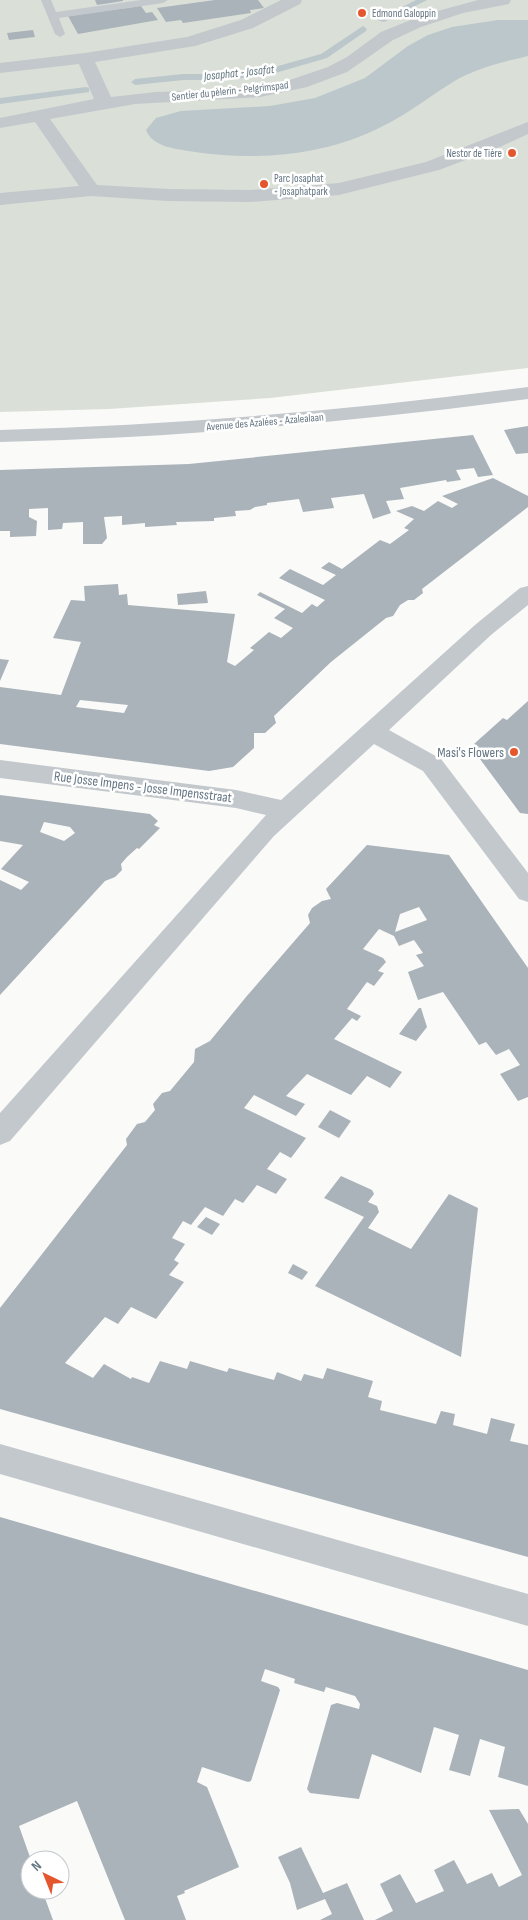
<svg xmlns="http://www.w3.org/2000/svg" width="528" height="1920" viewBox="0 0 528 1920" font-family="'Sofia Sans Condensed',sans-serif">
<rect width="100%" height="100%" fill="#fafaf8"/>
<path fill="#dadfd7" d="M 0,0 L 528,0 L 528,368 L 270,398 L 109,409 L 0,412 Z"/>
<path fill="#bbc7cb" d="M 498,20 L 528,20 L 528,56 C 503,62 476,68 453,82 C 430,96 408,114 383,126 C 325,156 258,161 195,152 C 178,149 153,148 146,130 L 156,118 L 181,111 L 270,106 L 315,98 L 365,78 L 408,46 L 428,35 L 452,27 Z"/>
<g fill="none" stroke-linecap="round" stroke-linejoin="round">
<g fill="#bbc7cb" fill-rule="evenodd">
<path d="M 416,0 L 427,0 L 384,22 L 377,20 Z"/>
<path d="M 363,26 L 367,29 L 366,31 L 327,58 L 265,76 L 223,80 L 183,80 L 135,85 L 131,82 L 135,79 L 183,74 L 223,74 L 264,70 L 321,54 Z"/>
<path d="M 86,87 L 89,88 L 89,92 L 0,104 L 0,98 Z"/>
</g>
</g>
<g fill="#aab3b9" fill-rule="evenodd">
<path d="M 95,0 L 123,0 L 123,1 L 97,5 Z"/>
<path d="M 215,0 L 258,0 L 264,8 L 250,10 L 251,13 L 183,23 L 181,20 L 166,22 L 157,8 Z"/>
<path d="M 141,6 L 146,13 L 152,12 L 158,20 L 78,34 L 68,16 Z"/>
<path d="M 33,30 L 35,37 L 9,40 L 7,33 Z"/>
<path d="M 528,426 L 528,453 L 516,454 L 504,430 Z"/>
<path d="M 473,435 L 493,475 L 478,477 L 474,468 L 456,470 L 461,480 L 447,482 L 446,480 L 400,488 L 404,499 L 386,501 L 391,513 L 373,519 L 364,494 L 331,498 L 334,508 L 303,512 L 299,499 L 267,503 L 267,505 L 255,507 L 250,510 L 235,511 L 236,516 L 214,518 L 214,521 L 176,522 L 177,525 L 145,527 L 145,523 L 122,525 L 122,516 L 104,517 L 107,538 L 102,544 L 83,544 L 83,522 L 63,523 L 62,529 L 48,530 L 48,508 L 29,509 L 29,517 L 37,521 L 36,536 L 10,537 L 10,531 L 0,531 L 0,470 L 189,464 Z"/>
<path d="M 493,478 L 528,496 L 528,507 L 422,589 L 423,593 L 414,600 L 408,600 L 400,605 L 393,616 L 386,618 L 331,662 L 274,716 L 276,723 L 265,733 L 254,733 L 254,748 L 233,767 L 209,771 L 0,744 L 0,687 L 61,695 L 81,642 L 53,638 L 71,600 L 85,601 L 84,586 L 118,584 L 119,595 L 127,594 L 128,605 L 235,614 L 227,662 L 235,666 L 254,650 L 250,648 L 269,632 L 281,638 L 293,628 L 274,618 L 285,609 L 257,595 L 260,592 L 302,613 L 312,604 L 317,607 L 325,600 L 279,578 L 290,569 L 323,585 L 336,575 L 321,568 L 329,562 L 342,569 L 380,540 L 390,544 L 409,530 L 404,528 L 414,519 L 396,511 L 412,506 L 424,511 L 438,501 L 452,508 L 458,504 L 442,496 ZM 80,700 L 128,705 L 124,713 L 76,707 Z"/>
<path d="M 206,591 L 208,603 L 178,605 L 177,594 Z"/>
<path d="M 0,659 L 9,660 L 0,681 Z"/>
<path d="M 528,701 L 528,814 L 520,813 L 477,755 L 476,749 L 479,747 L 474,744 L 503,718 L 507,720 Z"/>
<path d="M 0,795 L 150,814 L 158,821 L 154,825 L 160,828 L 139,849 L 137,848 L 127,857 L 121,864 L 122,870 L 115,877 L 105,881 L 0,995 L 0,880 L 21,890 L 29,882 L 1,869 L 23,845 L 0,841 ZM 44,822 L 70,827 L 75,833 L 64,841 L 40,832 Z"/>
<path d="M 367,845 L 449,855 L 528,968 L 528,1097 L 518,1101 L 500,1074 L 520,1065 L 509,1049 L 496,1055 L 486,1042 L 479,1045 L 443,992 L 418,1000 L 408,972 L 424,966 L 416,955 L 423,953 L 414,940 L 399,946 L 394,936 L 379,929 L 363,949 L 383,958 L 386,962 L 378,971 L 384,973 L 374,986 L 367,982 L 347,1009 L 361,1016 L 357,1021 L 352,1018 L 334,1039 L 402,1072 L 390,1088 L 367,1076 L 351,1095 L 307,1074 L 286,1096 L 305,1104 L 296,1116 L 254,1095 L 244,1108 L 306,1138 L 291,1158 L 280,1152 L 267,1169 L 287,1179 L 276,1194 L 257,1185 L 243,1203 L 235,1199 L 223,1216 L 205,1207 L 191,1225 L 183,1221 L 172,1238 L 185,1244 L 174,1260 L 179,1263 L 169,1275 L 184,1282 L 156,1319 L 131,1307 L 118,1324 L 105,1317 L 65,1363 L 93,1378 L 104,1364 L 131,1379 L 132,1377 L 149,1383 L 160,1361 L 187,1369 L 190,1361 L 227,1372 L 229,1368 L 274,1380 L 277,1372 L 301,1381 L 304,1374 L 323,1379 L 327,1368 L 373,1381 L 368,1397 L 382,1401 L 380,1410 L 436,1424 L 441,1411 L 455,1414 L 453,1425 L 487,1434 L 491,1418 L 515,1424 L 510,1441 L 528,1445 L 528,1557 L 0,1409 L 0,1308 L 127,1145 L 126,1139 L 137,1124 L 145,1122 L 155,1110 L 153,1104 L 162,1093 L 170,1091 L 194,1062 L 195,1049 L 210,1041 L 246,997 L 310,923 L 308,915 L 312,908 L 322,901 L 331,899 L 326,889 ZM 419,907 L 427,920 L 395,932 L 400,914 Z"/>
<path d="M 419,1008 L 421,1008 L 427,1027 L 416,1041 L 399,1034 Z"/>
<path d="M 330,1110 L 351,1121 L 339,1138 L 318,1127 Z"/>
<path d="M 341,1176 L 372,1190 L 374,1194 L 368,1202 L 377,1206 L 379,1212 L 368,1228 L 411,1249 L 449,1194 L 478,1208 L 461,1357 L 315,1286 L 364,1217 L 324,1198 Z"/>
<path d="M 206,1217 L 220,1224 L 212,1235 L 197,1227 Z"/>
<path d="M 293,1264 L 308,1272 L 302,1280 L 288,1273 Z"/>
<path d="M 0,1517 L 528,1670 L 528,1786 L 498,1777 L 505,1747 L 480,1739 L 470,1776 L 449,1770 L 459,1735 L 434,1727 L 421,1773 L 372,1754 L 359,1799 L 310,1793 L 307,1789 L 331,1705 L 337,1703 L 359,1709 L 360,1704 L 355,1696 L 326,1687 L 324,1692 L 294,1683 L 295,1679 L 265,1669 L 261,1681 L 278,1687 L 280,1690 L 251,1781 L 248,1782 L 202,1767 L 197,1782 L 207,1787 L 239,1867 L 184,1891 L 185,1893 L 177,1896 L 186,1920 L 125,1920 L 77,1801 L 19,1826 L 31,1860 L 30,1890 L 42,1890 L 53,1920 L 0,1920 Z"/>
<path d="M 519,1809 L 528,1824 L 528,1920 L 375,1920 L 393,1911 L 380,1884 L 400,1874 L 416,1903 L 444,1891 L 434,1870 L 454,1860 L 467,1884 L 492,1873 L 499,1887 L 522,1875 L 489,1810 Z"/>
<path d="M 301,1847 L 323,1893 L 347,1883 L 364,1920 L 320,1920 L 332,1914 L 325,1899 L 297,1910 L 290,1883 L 278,1857 Z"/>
</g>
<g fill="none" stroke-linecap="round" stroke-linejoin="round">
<path fill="#c3c8cc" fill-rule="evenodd" d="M 41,0 L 51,0 L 56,12 L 141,0 L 168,0 L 163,3 L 59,18 L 65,34 L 60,37 L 55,34 Z"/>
<g fill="#c3c8cc" fill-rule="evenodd">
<path d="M 281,0 L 302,0 L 300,4 L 253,28 L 195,46 L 95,62 L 111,97 L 156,92 L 239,89 L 281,83 L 328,67 L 347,57 L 381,32 L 423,15 L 478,0 L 511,0 L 509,4 L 463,13 L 421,27 L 393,40 L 347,72 L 307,87 L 260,97 L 135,104 L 50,119 L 97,185 L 168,189 L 251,190 L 339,183 L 426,162 L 528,122 L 528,134 L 500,147 L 439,170 L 339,195 L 251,202 L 168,201 L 91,196 L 0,205 L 0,193 L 79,186 L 35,122 L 0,128 L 0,118 L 94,99 L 79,64 L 0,73 L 0,63 L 85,53 L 187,37 L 241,20 Z"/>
<path d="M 528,387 L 528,399 C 352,422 177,438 0,442 L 0,430 C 177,425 352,410 528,387 Z"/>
<path d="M 528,586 L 528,605 L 491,635 L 389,730 L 441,759 L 528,873 L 528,902 L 519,899 L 423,771 L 374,744 L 274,836 L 10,1141 L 0,1145 L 0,1113 L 266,815 L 236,808 L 0,778 L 0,760 L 236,790 L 281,800 L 475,625 L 520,588 Z"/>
<path d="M 0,1444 L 528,1594 L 528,1626 L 0,1474 Z"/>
</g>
</g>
<g fill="#e4572e" stroke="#fff" stroke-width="2">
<circle cx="362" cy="13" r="5"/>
<circle cx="512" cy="153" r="5"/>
<circle cx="264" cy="184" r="5"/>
<circle cx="514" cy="752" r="5"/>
</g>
<g text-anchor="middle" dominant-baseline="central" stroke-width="5" stroke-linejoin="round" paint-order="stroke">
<g font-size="11" fill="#657683" stroke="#fff" text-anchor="start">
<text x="372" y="13">Edmond Galoppin</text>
<text x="502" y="153" text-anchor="end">Nestor de Tière</text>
<text x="274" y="178">Parc Josaphat<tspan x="274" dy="13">- Josaphatpark</tspan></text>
</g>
<g font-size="11" fill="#657683" stroke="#fff">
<text transform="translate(230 91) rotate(-6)">Sentier du pèlerin - Pelgrimspad</text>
<text transform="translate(265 422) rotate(-5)">Avenue des Azalées - Azalealaan</text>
</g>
<g font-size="12" font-style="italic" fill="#60757c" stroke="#fff">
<text transform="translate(239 73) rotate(-6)">Josaphat - Josafat</text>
</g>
<g font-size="14" fill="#657683" stroke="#fff" text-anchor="end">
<text x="504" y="752">Masi's Flowers</text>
</g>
<g font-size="14" fill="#657683" stroke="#fff">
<text transform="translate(143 787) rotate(7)">Rue Josse Impens - Josse Impensstraat</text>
</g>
</g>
<g transform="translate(45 1875) rotate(317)"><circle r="24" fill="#ffffff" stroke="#c1c8cd"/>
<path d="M0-4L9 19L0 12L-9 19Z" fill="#e4572e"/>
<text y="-8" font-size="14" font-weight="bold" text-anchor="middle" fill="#657683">N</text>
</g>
</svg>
